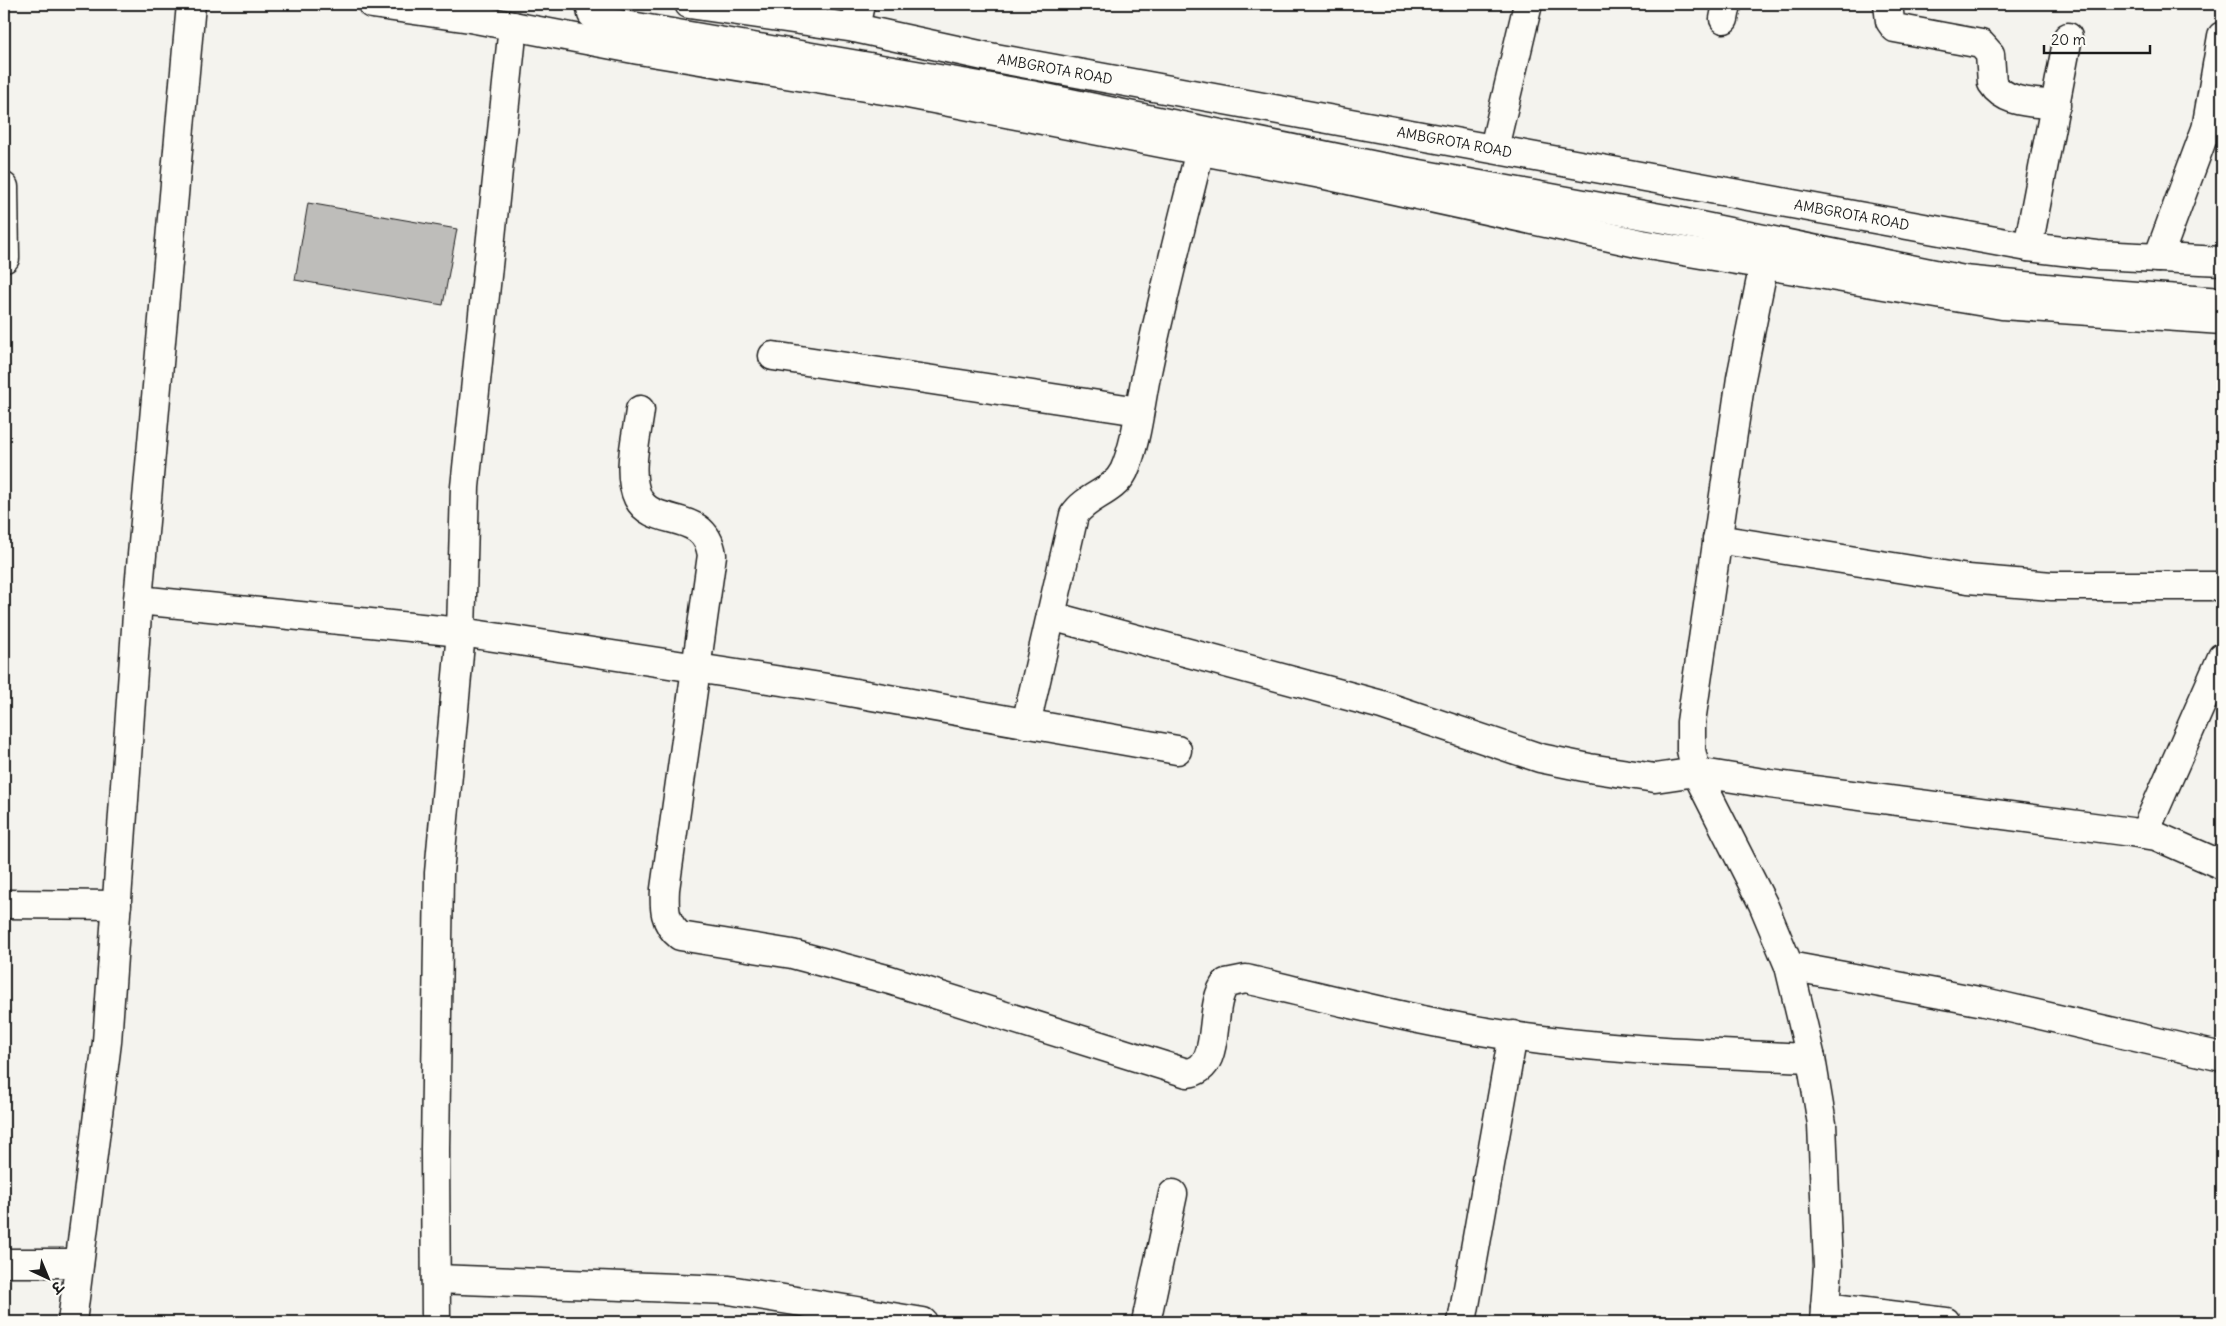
<svg xmlns="http://www.w3.org/2000/svg" width="2226" height="1326" viewBox="0 0 2226 1326" font-family="Delius,'Playpen Sans Deva',sans-serif">
<rect width="100%" height="100%" fill="#f4f3ee"/>
<filter id="ink" filterUnits="userSpaceOnUse"><feTurbulence type="fractalNoise" baseFrequency=".02" numOctaves="2"/><feDisplacementMap in="SourceGraphic" scale="10" xChannelSelector="R" yChannelSelector="G"/><feConvolveMatrix kernelMatrix="1 2 1 2 8 2 1 2 1" color-interpolation-filters="sRGB"/></filter>
<g filter="url(#ink)">
<path fill="#bebdba" stroke="#1c1c1c" d="M 308,203 L 457,229 L 443,305 L 295,280 Z"/>
<g fill="none" stroke-linecap="round" stroke-linejoin="round">
<defs>
<g id="minor">
<path d="M 372,4 L 470,18 L 639,50 L 908,94 L 1321,174 L 1642,244 L 2002,305 L 2222,320"/>
<path d="M 1888,4 L 1890,21 L 1895,28 L 1981,44 L 1990,54 L 1992,83 C 2005,104 2034,102 2056,105"/>
<path d="M 1724,19 L 1727,4"/>
<path d="M 855,28 L 860,4"/>
<path d="M 1494,148 L 1528,4"/>
<path d="M 4,187 L 5,258"/>
<path d="M 2028,247 L 2068,37"/>
<path d="M 2158,258 L 2206,129 L 2222,36"/>
<path d="M 1764,264 L 1741,378 L 1691,722 L 1691,750 L 1696,772 L 1763,904 L 1789,966 L 1811,1058 L 1822,1124 L 1828,1266 L 1824,1322"/>
<path d="M 773,356 L 1139,411"/>
<path d="M 640,410 C 637,436 626,473 638,498 C 653,529 705,507 712,555 L 665,889 C 664,908 664,923 680,936 L 792,954 L 890,980 L 1187,1073 C 1225,1069 1206,1008 1226,983 L 1246,979 C 1344,1002 1442,1028 1542,1040 C 1631,1051 1721,1054 1811,1058"/>
<path d="M 1717,539 L 1968,579 L 2052,586 L 2222,586"/>
<path d="M 138,600 L 461,632 L 827,688 L 1177,750"/>
<path d="M 1051,616 L 1382,705 L 1540,758 L 1589,768 L 1655,778 L 1696,772 L 1770,784 L 2131,832 L 2156,836 L 2222,865"/>
<path d="M 1026,724 L 1074,515 C 1087,495 1113,493 1124,471 C 1138,439 1140,401 1148,367 C 1163,295 1182,223 1200,150"/>
<path d="M 2144,834 L 2222,657"/>
<path d="M 4,904 L 117,905"/>
<path d="M 1789,966 L 1984,1002 L 2222,1057"/>
<path d="M 4,1263 L 79,1263"/>
<path d="M 436,1279 L 729,1290 L 923,1322"/>
<path d="M 1825,1307 L 1946,1322"/>
<path d="M 72,1322 L 107,1042 L 138,600 L 191,4"/>
<path d="M 436,1322 L 435,1150 L 439,873 L 461,632 L 465,487 L 513,26"/>
<path d="M 1146,1322 L 1173,1194"/>
<path d="M 1462,1322 L 1513,1035"/>
</g>
<g id="major">
<path d="M 590,4 L 592,14 L 602,21 L 1031,95 L 1381,167 L 1671,220 L 1964,280 L 2109,294 L 2222,302"/>
<path id="s1" d="M 689,4 L 855,28 L 984,56 L 2028,247 L 2097,255 L 2222,261"/>
</g>
</defs>
<use href="#minor" stroke="#1c1c1c" stroke-width="31"/>
<use href="#major" stroke="#1c1c1c" stroke-width="31"/>
<use href="#minor" stroke="#fdfcf7" stroke-width="28"/>
<use href="#major" stroke="#fdfcf7" stroke-width="28"/>
</g>
</g>
<g text-anchor="middle" dominant-baseline="central" stroke-width="4" stroke-linejoin="round" paint-order="stroke">
<g font-size="14" fill="#1c1c1c" stroke="#fdfcf7">
<text stroke="none"><textPath href="#s1" startOffset="372">AMBGROTA ROAD</textPath></text>
<text stroke="none"><textPath href="#s1" startOffset="778">AMBGROTA ROAD</textPath></text>
<text stroke="none"><textPath href="#s1" startOffset="1182">AMBGROTA ROAD</textPath></text>
</g>
</g>
<rect width="2226" height="1326" fill="none" stroke="#fdfcf7" stroke-width="20"/>
<rect x="10" y="10" width="2206" height="1306" fill="none" stroke="#1c1c1c" stroke-width="2" filter="url(#ink)"/>
<g transform="translate(48 1278) rotate(136)" stroke="#fdfcf7" stroke-width="4" paint-order="stroke">
<path d="M0-4L9 19L0 12L-9 19Z" fill="#1c1c1c"/>
<text y="-8" font-size="14" font-weight="bold" text-anchor="middle" fill="#1c1c1c">उ</text>
</g>
<path d="M2044 45v8h106v-8" fill="none" stroke="#1c1c1c" stroke-width="2.5"/>
<text x="2051" y="45" font-size="15" fill="#1c1c1c" stroke="#fdfcf7" stroke-width="4" paint-order="stroke">20 m</text>
</svg>
